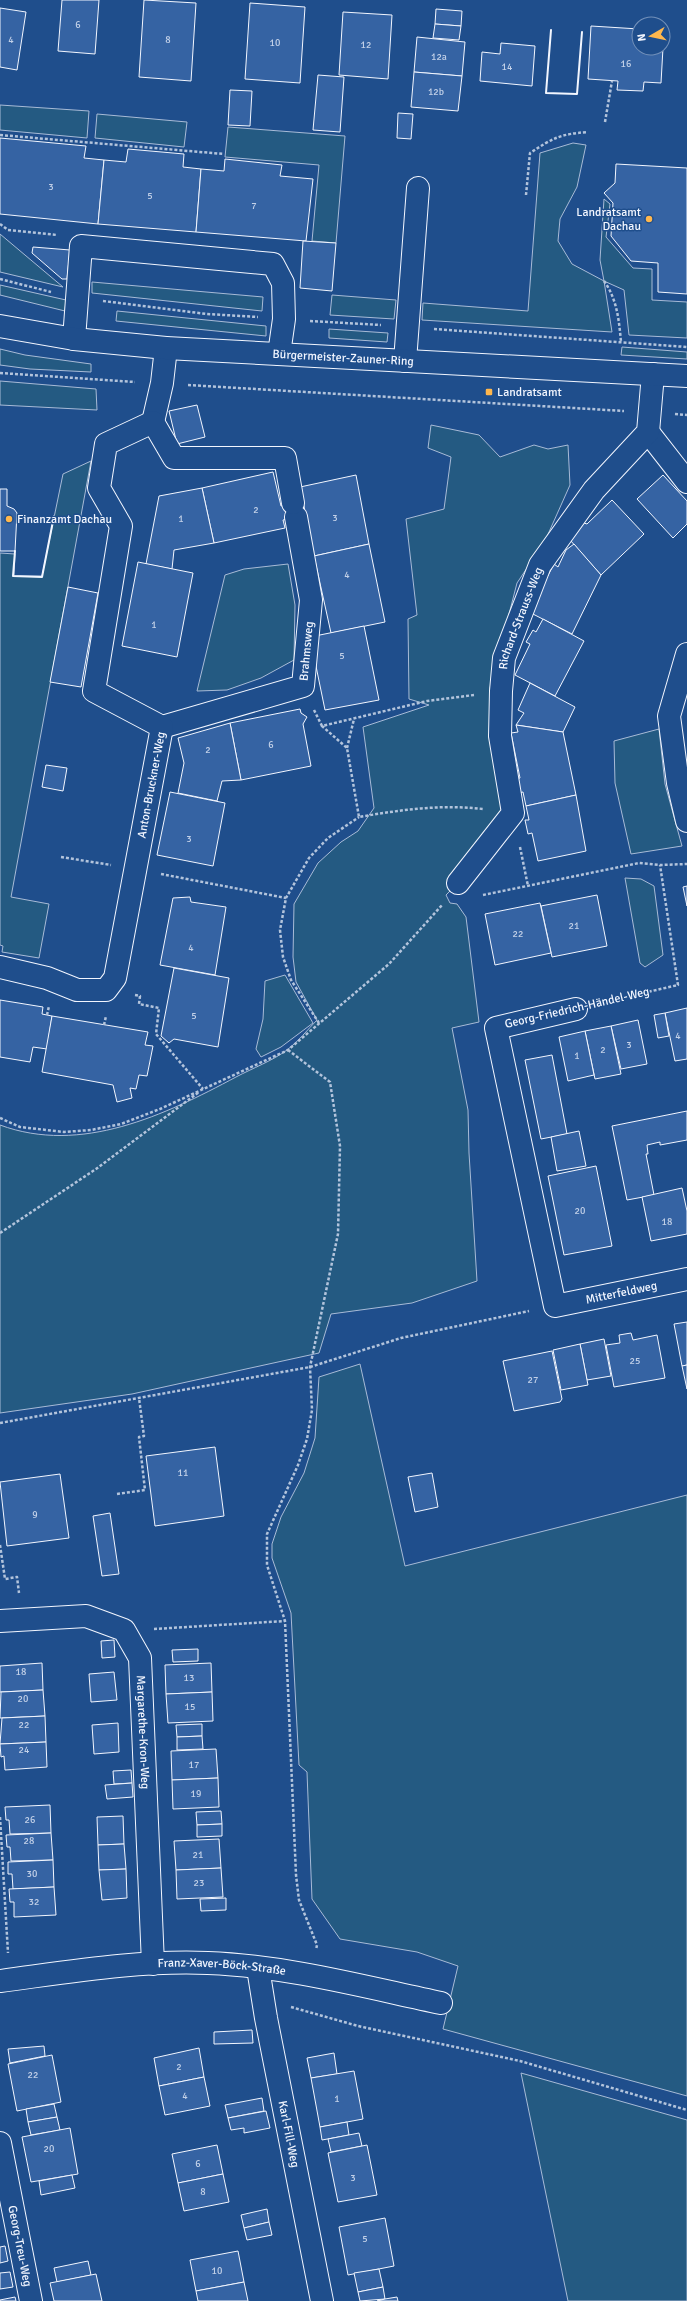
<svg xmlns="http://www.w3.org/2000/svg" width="687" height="2301" viewBox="0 0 687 2301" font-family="Signika,sans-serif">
<rect width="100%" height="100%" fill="#1f4e8c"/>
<g fill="#245a82" stroke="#a8bbd7">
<path d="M 0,105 L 89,111 L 87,138 L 0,130 Z"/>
<path d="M 97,114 L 187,122 L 184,147 L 95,138 Z"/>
<path d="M 228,127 L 345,136 L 336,243 L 312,241 L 319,165 L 225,157 Z"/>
<path d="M 573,143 L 586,145 L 577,187 L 560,219 L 558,241 L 572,264 L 604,281 L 600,260 L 604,199 L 610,204 L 606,237 L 633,268 L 652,269 L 652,300 L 687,302 L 687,338 L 629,335 L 624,290 L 604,281 L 612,332 L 422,320 L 423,303 L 528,311 L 540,153 Z"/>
<path d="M 0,234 L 63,287 L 0,272 Z"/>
<path d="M 92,282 L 263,297 L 262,311 L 92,293 Z"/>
<path d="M 0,285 L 66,300 L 65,311 L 0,295 Z"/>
<path d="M 332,295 L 396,300 L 394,319 L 330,315 Z"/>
<path d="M 117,311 L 266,326 L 266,336 L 116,321 Z"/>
<path d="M 329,329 L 388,333 L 387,342 L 329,338 Z"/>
<path d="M 622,347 L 687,352 L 687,359 L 621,355 Z"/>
<path d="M 0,349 L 25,355 L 91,364 L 91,372 L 30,369 L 0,365 Z"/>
<path d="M 0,381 L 96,389 L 97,410 L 0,405 Z"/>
<path d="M 431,425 L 479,435 L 500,457 L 534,445 L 548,449 L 568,445 L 570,485 L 545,541 L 517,583 L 490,688 L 503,809 L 458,883 L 446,895 L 450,903 L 457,904 L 466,917 L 479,1022 L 452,1028 L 468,1110 L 469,1153 L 477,1281 L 412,1303 L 331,1314 L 319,1353 L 132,1394 L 0,1413 L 0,1125 C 81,1155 165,1115 236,1077 C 253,1068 272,1061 287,1050 C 298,1042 308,1029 317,1020 L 296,982 L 293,957 L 294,904 L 318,863 L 341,842 L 358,831 L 374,808 L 363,727 L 429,705 L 409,699 L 408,619 L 417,615 L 406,519 L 444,509 L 451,457 L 428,448 Z"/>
<path d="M 91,461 L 11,897 L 49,904 L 39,958 L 2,952 L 3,946 L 0,945 L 0,553 L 15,554 L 14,576 L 42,576 L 63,474 Z"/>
<path d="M 288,564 L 295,605 L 294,660 L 261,678 L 227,690 L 197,691 L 225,575 L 244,569 Z"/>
<path d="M 659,729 L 665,784 L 682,846 L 631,854 L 615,783 L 614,741 Z"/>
<path d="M 625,878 L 641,879 L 654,886 L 663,955 L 645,967 L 640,963 Z"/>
<path d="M 285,975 L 313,1023 L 281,1047 L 261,1057 L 256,1049 L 263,1019 L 265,981 Z"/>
<path d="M 360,1364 L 405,1566 L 687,1495 L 687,2096 L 443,2029 L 458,1966 L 417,1952 L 340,1939 L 312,1899 L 307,1772 L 299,1765 L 291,1613 L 272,1558 L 272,1544 L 281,1517 L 304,1473 L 315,1438 L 319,1377 Z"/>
<path d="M 521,2073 L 687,2120 L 687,2301 L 568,2301 Z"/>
</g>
<g fill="#3563a3" stroke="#f2f6ff">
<path d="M 62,0 L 99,0 L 95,54 L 58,51 Z"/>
<path d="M 144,0 L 196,3 L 191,81 L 139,77 Z"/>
<path d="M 250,3 L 305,7 L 300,83 L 245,79 Z"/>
<path d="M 0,8 L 26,12 L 17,70 L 0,67 Z"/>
<path d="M 436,9 L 462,11 L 461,26 L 435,24 Z"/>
<path d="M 343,12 L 392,15 L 388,79 L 339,75 Z"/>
<path d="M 435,24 L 461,26 L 459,40 L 433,38 Z"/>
<path d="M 591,26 L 639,29 L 639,48 L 663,48 L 664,30 L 661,83 L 644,82 L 643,91 L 617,90 L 618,81 L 588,79 Z"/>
<path d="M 417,37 L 465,42 L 462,76 L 414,72 Z"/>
<path d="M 501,43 L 535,46 L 532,86 L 480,81 L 482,52 L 500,54 Z"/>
<path d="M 414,72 L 462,76 L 458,111 L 411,107 Z"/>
<path d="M 318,75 L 344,77 L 340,132 L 313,130 Z"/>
<path d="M 230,90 L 252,91 L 250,126 L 228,125 Z"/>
<path d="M 398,113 L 413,114 L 411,139 L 397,138 Z"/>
<path d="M 0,138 L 86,146 L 84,158 L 104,160 L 98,224 L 0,214 Z"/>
<path d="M 128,149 L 184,154 L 183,167 L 201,169 L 196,232 L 98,224 L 104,160 L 126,162 Z"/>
<path d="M 225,159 L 282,165 L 280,176 L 313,179 L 306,241 L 196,232 L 201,169 L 224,171 Z"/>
<path d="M 616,164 L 687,168 L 687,294 L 658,292 L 658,263 L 631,261 L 611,236 L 613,203 L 604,193 L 615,183 Z"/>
<path d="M 303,241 L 336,243 L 332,291 L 300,288 Z"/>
<path d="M 33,247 L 70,250 L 67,279 L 62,279 L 32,253 Z"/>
<path d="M 197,405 L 205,437 L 177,444 L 169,411 Z"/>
<path d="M 273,472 L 281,506 L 303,501 L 306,515 L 283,520 L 285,528 L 214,543 L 202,488 Z"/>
<path d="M 356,475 L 369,544 L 314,556 L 300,487 Z"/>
<path d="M 663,475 L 687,501 L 687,524 L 673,538 L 637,499 Z"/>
<path d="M 202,488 L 214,543 L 174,550 L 172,569 L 146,564 L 159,496 Z"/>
<path d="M 0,489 L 7,489 L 7,506 L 14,509 L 17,513 L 15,551 L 0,551 Z"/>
<path d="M 612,500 L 644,534 L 601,575 L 570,540 L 579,527 L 584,523 L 587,524 Z"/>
<path d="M 369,544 L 385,622 L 331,633 L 314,556 Z"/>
<path d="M 574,544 L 601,575 L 572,634 L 529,612 L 554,564 L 558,567 L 566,550 Z"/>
<path d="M 138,562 L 193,573 L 177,657 L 122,646 Z"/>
<path d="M 68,587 L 98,593 L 81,687 L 50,682 Z"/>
<path d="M 543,619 L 584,641 L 555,696 L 515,675 L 530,644 L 526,642 L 533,630 L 536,632 Z"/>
<path d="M 364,626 L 379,700 L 325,710 L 310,637 Z"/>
<path d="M 530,683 L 575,707 L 563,732 L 516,725 L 524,713 L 518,710 Z"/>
<path d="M 300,709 L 301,713 L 307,717 L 303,724 L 311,766 L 241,780 L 230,723 Z"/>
<path d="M 230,723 L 241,780 L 222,781 L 217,801 L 178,793 L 184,763 L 178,738 Z"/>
<path d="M 516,725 L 563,732 L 576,795 L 526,806 L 523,792 L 518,793 L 516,779 L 520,778 L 511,733 L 518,732 Z"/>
<path d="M 46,765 L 67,768 L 63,791 L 42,787 Z"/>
<path d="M 170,792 L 225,803 L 213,866 L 157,855 Z"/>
<path d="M 576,795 L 586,851 L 538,861 L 532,833 L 528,834 L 525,820 L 529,820 L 526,806 Z"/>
<path d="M 687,886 L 687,906 L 683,887 Z"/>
<path d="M 597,895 L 607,946 L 552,957 L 541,906 Z"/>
<path d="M 190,897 L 191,902 L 226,907 L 215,975 L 160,965 L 173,898 Z"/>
<path d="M 540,903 L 551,953 L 495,965 L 485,914 Z"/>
<path d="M 174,968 L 229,978 L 218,1047 L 174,1039 L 169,1043 L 161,1036 Z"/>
<path d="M 0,1000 L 43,1007 L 42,1014 L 52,1016 L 47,1049 L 33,1047 L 30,1062 L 0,1057 Z"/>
<path d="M 687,1008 L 687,1059 L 675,1061 L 665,1013 Z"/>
<path d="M 665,1013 L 669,1036 L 658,1038 L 654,1015 Z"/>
<path d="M 52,1016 L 148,1032 L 145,1045 L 153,1046 L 147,1076 L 139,1075 L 136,1089 L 130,1088 L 132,1098 L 117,1102 L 113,1085 L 42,1072 Z"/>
<path d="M 638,1020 L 647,1064 L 621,1069 L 611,1026 Z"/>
<path d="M 611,1026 L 621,1074 L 595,1079 L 585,1031 Z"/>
<path d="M 585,1031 L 594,1075 L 568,1081 L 559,1037 Z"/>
<path d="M 552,1055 L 567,1134 L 541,1139 L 525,1060 Z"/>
<path d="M 687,1111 L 687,1140 L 660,1145 L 660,1142 L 647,1145 L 648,1154 L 646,1154 L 654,1195 L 627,1200 L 612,1126 Z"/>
<path d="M 579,1131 L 586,1166 L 557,1171 L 551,1137 Z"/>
<path d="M 596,1166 L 612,1246 L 564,1255 L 548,1176 Z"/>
<path d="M 682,1188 L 687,1211 L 687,1234 L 651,1241 L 642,1197 Z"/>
<path d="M 687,1322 L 687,1365 L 682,1366 L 674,1324 Z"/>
<path d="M 631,1333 L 633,1340 L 657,1335 L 665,1378 L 614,1387 L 606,1345 L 620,1343 L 619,1335 Z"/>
<path d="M 604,1339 L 611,1376 L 587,1380 L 580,1344 Z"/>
<path d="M 580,1344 L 588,1385 L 561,1390 L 553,1350 Z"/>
<path d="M 552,1351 L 562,1399 L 560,1402 L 514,1411 L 503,1361 Z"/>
<path d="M 687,1365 L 687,1389 L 682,1366 Z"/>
<path d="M 215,1447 L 224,1516 L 155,1526 L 146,1456 Z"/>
<path d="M 432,1473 L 438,1507 L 415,1512 L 408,1477 Z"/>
<path d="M 60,1474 L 69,1538 L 7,1546 L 0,1482 Z"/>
<path d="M 110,1513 L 119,1574 L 102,1576 L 93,1516 Z"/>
<path d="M 114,1640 L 115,1657 L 102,1658 L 101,1641 Z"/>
<path d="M 198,1649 L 198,1661 L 173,1662 L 172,1650 Z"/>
<path d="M 42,1663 L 43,1690 L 0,1692 L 0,1666 Z"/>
<path d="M 211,1663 L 212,1692 L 166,1694 L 165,1665 Z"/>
<path d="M 114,1672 L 117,1700 L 91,1702 L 89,1674 Z"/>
<path d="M 43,1690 L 45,1716 L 0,1718 L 1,1692 Z"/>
<path d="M 212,1692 L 213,1721 L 168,1723 L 166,1694 Z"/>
<path d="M 45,1716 L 46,1742 L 0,1744 L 2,1718 Z"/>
<path d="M 118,1723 L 119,1752 L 94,1754 L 92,1725 Z"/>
<path d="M 202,1724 L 202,1736 L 177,1737 L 176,1725 Z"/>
<path d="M 202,1736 L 203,1749 L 177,1750 L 177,1737 Z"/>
<path d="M 46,1742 L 47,1767 L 5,1770 L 4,1756 L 1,1757 L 0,1744 Z"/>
<path d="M 216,1749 L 218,1778 L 172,1780 L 171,1751 Z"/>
<path d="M 131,1770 L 132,1783 L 114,1784 L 113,1771 Z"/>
<path d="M 218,1778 L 219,1807 L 173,1809 L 172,1780 Z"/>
<path d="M 132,1783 L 133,1797 L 107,1799 L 105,1785 Z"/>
<path d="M 50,1805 L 51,1833 L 10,1834 L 9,1820 L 6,1820 L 5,1807 Z"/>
<path d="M 221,1811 L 222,1824 L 197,1825 L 196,1812 Z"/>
<path d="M 123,1816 L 124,1844 L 98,1845 L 97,1817 Z"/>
<path d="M 222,1824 L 222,1836 L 197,1837 L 197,1825 Z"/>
<path d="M 51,1833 L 53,1860 L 11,1861 L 10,1847 L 7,1847 L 6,1835 Z"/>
<path d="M 219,1839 L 221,1868 L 176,1870 L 174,1841 Z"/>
<path d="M 124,1844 L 126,1869 L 99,1870 L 98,1845 Z"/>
<path d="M 53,1860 L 54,1887 L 13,1889 L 12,1874 L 8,1874 L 8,1862 Z"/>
<path d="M 221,1868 L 223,1897 L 177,1899 L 176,1870 Z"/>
<path d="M 126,1869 L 127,1898 L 102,1900 L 99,1870 Z"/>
<path d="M 54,1887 L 56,1915 L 14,1917 L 14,1902 L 10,1902 L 9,1889 Z"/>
<path d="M 226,1898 L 226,1910 L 201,1911 L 200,1899 Z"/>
<path d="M 252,2030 L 253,2043 L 214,2044 L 214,2032 Z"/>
<path d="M 44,2046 L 45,2056 L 10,2063 L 8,2049 Z"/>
<path d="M 199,2048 L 204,2077 L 159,2086 L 154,2058 Z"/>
<path d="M 334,2053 L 337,2074 L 311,2078 L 307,2058 Z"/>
<path d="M 52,2055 L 61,2102 L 17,2111 L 8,2064 Z"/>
<path d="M 354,2071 L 363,2119 L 320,2127 L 311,2078 Z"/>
<path d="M 204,2077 L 210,2106 L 165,2115 L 159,2086 Z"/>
<path d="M 262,2098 L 264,2111 L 228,2118 L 225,2105 Z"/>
<path d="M 54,2104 L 57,2117 L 28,2122 L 26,2109 Z"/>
<path d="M 266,2111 L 270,2128 L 244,2133 L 244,2128 L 231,2130 L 228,2118 Z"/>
<path d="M 57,2117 L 60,2130 L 31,2135 L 28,2122 Z"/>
<path d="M 347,2122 L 349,2135 L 322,2140 L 320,2127 Z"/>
<path d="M 70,2128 L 78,2174 L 31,2182 L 22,2137 Z"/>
<path d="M 359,2133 L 362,2146 L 331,2152 L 328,2139 Z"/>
<path d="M 217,2145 L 223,2174 L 178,2183 L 172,2154 Z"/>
<path d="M 367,2145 L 377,2195 L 338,2202 L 328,2153 Z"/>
<path d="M 223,2174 L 229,2202 L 184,2211 L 178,2183 Z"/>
<path d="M 72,2175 L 75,2188 L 41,2195 L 39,2181 Z"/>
<path d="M 267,2209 L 269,2222 L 244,2228 L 241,2215 Z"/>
<path d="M 385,2218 L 394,2266 L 348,2275 L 339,2227 Z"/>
<path d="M 269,2222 L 272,2235 L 247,2240 L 244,2228 Z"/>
<path d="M 5,2246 L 8,2261 L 0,2263 L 0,2247 Z"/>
<path d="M 238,2251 L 244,2282 L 196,2291 L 190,2260 Z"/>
<path d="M 88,2261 L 91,2275 L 57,2282 L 54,2268 Z"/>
<path d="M 379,2269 L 383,2287 L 358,2292 L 354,2273 Z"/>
<path d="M 10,2272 L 13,2287 L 0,2289 L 0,2273 Z"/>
<path d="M 96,2274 L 102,2301 L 54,2301 L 50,2283 Z"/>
<path d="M 244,2282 L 248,2301 L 198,2301 L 196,2291 Z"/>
<path d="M 383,2287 L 385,2299 L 360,2301 L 358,2292 Z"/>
<path d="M 15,2297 L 16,2301 L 0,2301 L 0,2300 Z"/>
<path d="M 397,2297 L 398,2301 L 377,2301 L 385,2299 Z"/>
</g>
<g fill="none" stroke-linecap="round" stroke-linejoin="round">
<defs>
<g id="minor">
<path d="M 74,339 L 81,246 L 273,264 L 283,283 L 284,319 L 279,354"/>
<path d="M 405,361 L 418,188"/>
<path d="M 153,422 L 162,383 L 166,348"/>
<path d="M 648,432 L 687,482"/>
<path d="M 687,654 L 669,716 L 678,783 L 687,821"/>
<path id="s1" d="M 162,727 L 303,686 L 311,600 L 296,517"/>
<path id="s2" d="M 458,883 L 513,813 L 500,736 L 501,691 L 504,658 L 540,565 L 594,490 L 648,432 L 653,374"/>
<path id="s3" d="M 0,967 L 47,978 L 77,990 L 106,990 L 115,978 L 162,727 L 94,691 L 121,526 L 99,488 L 106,444 L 153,422 L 174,458 L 285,458 L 293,503"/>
<path id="s4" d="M 576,1009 L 496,1028 L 555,1306 L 687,1279"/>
<path id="s5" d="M 0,1621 L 86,1616 L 124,1630 L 140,1658 L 153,1964"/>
<path id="s6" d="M 258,1968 L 266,2018 L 322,2301"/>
<path id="s7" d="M 0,1981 C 69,1972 139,1960 208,1963 C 287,1966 365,1987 441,2003"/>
<path id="s8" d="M 0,2143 L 31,2301"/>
</g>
<g id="major">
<path id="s9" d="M 0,326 L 74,339 L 166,348 L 687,376"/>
</g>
</defs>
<use href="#minor" stroke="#f2f6ff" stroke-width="24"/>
<use href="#major" stroke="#f2f6ff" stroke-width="24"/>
<g stroke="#b3c4dc" stroke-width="2.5" stroke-dasharray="3 2" stroke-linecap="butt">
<path d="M 605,122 L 612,81"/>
<path d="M 0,135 L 224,154"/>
<path d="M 526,195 L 530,153 C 553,138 560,134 588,132"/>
<path d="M 0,224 L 8,230 L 57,235"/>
<path d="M 0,279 L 51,292"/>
<path d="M 604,281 C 617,299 619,320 621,342"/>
<path d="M 103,301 L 207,314 L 258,317"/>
<path d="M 310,321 L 381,325"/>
<path d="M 434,329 L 687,347"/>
<path d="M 0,373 L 135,382"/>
<path d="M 188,385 L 624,411"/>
<path d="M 675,414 L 687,415"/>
<path d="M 474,695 L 427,701 L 322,726 L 347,748 L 359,817 C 400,810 441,804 483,809"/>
<path d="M 314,710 L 322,726"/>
<path d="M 347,748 L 354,719"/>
<path d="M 520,847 L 528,886"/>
<path d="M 61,857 L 111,865"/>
<path d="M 161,874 L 286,898"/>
<path d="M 483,895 L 639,863 L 660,865 L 687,864"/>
<path d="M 135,995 L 140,996 L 139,1004 L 159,1008 L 156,1034 L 203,1089"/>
<path d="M 600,1003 L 678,985 L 660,865"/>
<path d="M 47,1015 L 49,1006"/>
<path d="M 319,1023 L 291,980 L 283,957 L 280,930 L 286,898 L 309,858 L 328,838 L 359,817"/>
<path d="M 104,1025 L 106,1016"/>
<path d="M 288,1050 L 330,1082 L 340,1146 L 338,1234 L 310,1367 L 312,1410 L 307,1439 L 298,1465 L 267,1534 L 267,1565 L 285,1621 L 296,1875 L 299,1900 L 317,1945 L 316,1950"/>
<path d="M 0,1118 L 20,1127 L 64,1132 L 91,1130 L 121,1124 L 160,1109 L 288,1050 L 389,964 L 443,904"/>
<path d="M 0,1233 L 96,1169 L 199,1092"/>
<path d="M 0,1423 L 310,1367 L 401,1338 L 529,1311"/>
<path d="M 117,1494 L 145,1490 L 139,1437 L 144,1436 L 139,1398"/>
<path d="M 0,1545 L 5,1579 L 17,1577 L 19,1593"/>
<path d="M 154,1629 L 285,1621"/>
<path d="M 0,1817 L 8,1953"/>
<path d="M 291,2007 L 358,2026 L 520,2061 L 687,2110"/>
</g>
<use href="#minor" stroke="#1f4e8c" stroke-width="22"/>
<use href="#major" stroke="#1f4e8c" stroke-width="22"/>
<g stroke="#f2f6ff" stroke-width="2">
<path d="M 551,30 L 546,93 L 577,94 L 582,32"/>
<path d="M 15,551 L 13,576 L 42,577 L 54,516"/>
</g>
</g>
<g fill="#ffb74d" stroke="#1f4e8c" stroke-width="1.5">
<circle cx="649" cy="219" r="4"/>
<rect x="485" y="388" width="8" height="8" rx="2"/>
<circle cx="9" cy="519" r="4"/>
</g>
<g text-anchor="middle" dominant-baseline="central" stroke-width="3" stroke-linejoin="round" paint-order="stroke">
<g font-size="10" fill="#c3d1e8">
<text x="78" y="25">6</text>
<text x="11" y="40">4</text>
<text x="168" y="40">8</text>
<text x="275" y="43">10</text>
<text x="366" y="45">12</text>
<text x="439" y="57">12a</text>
<text x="626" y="64">16</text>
<text x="507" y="67">14</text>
<text x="436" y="92">12b</text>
<text x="51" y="187">3</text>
<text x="150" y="196">5</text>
<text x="254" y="206">7</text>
<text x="256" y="510">2</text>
<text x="335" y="518">3</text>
<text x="181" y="519">1</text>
<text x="347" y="575">4</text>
<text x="154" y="625">1</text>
<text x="342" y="656">5</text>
<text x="271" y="745">6</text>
<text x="208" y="750">2</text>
<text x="189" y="839">3</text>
<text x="574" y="926">21</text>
<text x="518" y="934">22</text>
<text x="191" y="948">4</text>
<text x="194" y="1016">5</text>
<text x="678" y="1036">4</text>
<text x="629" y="1045">3</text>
<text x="603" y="1050">2</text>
<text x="577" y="1056">1</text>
<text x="580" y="1211">20</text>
<text x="667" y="1222">18</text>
<text x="635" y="1361">25</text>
<text x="533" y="1380">27</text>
<text x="183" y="1473">11</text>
<text x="35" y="1515">9</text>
<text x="21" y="1672">18</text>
<text x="189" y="1678">13</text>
<text x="23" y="1699">20</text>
<text x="190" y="1707">15</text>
<text x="24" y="1725">22</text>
<text x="24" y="1750">24</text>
<text x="194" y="1765">17</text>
<text x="196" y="1794">19</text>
<text x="30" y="1820">26</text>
<text x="29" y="1841">28</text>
<text x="198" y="1855">21</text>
<text x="32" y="1874">30</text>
<text x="199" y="1883">23</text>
<text x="34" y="1902">32</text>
<text x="179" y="2067">2</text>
<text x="33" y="2075">22</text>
<text x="185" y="2096">4</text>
<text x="337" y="2099">1</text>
<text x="49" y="2149">20</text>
<text x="198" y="2164">6</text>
<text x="353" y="2178">3</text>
<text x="203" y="2192">8</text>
<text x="365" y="2239">5</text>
<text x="217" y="2271">10</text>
</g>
<g font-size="12" fill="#f2f6ff" stroke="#1f4e8c" text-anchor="start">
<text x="641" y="212" text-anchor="end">Landratsamt<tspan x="641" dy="14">Dachau</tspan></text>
<text x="497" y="392">Landratsamt</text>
<text x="17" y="519">Finanzamt Dachau</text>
</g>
<g font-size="12" fill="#f2f6ff" stroke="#1f4e8c">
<text stroke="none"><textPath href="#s9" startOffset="345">Bürgermeister-Zauner-Ring</textPath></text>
<text stroke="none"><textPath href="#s2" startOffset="288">Richard-Strauss-Weg</textPath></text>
<text stroke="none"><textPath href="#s1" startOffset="182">Brahmsweg</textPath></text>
<text stroke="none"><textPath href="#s3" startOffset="321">Anton-Bruckner-Weg</textPath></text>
<text transform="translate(577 1008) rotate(-13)">Georg-Friedrich-Händel-Weg</text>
<text stroke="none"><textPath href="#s4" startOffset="434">Mitterfeldweg</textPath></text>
<text stroke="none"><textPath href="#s5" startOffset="233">Margarethe-Kron-Weg</textPath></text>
<text stroke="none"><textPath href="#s7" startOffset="223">Franz-Xaver-Böck-Straße</textPath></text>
<text stroke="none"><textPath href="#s6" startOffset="169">Karl-Fill-Weg</textPath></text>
<text stroke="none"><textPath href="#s8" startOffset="105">Georg-Treu-Weg</textPath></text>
</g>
</g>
<g transform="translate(651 36) rotate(261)"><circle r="19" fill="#1f4e8c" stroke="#7391ba"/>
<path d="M0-3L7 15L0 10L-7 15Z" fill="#ffb74d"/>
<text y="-6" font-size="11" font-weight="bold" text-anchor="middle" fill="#f2f6ff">N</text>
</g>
</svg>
